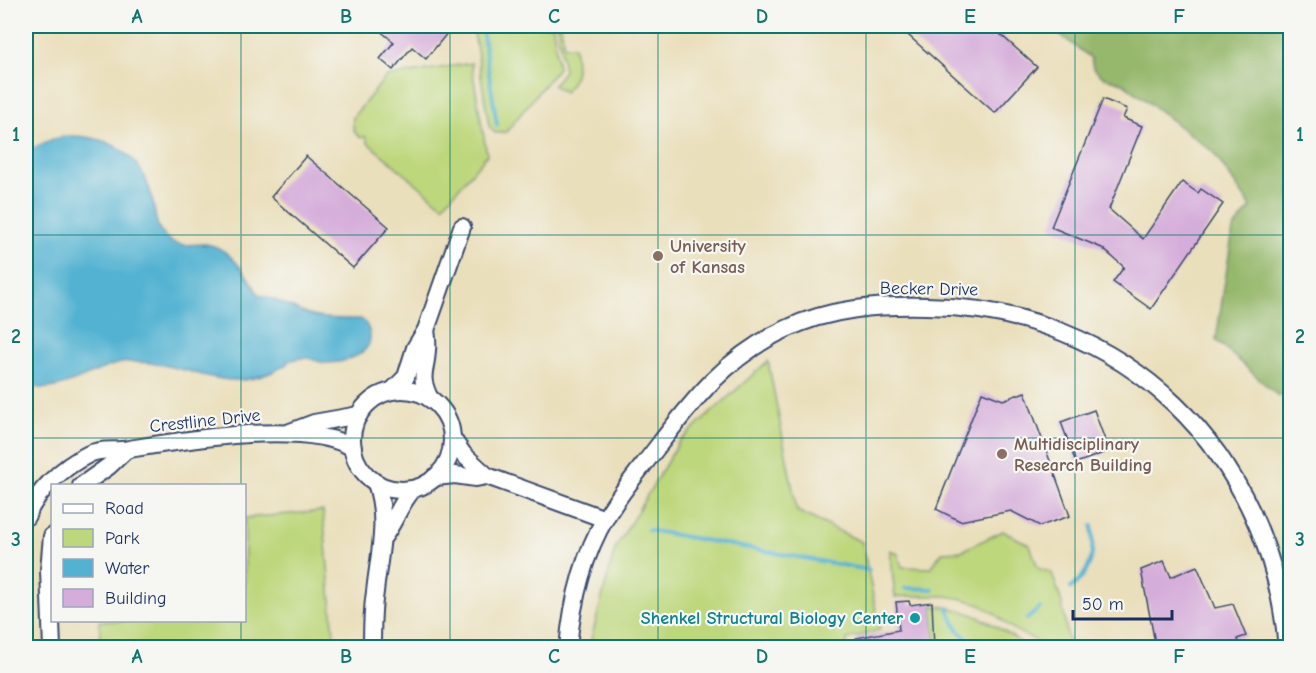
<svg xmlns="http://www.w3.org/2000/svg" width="1316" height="673" viewBox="0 0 1316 673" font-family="'Comic Neue',sans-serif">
<rect width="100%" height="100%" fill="#f6f6f2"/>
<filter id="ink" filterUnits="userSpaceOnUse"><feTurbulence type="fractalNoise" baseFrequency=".0167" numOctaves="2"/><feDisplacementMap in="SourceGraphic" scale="12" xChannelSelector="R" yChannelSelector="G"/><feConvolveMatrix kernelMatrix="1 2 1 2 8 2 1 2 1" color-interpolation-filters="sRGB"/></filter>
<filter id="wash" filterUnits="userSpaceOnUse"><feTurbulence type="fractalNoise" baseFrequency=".008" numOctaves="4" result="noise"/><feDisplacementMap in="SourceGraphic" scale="24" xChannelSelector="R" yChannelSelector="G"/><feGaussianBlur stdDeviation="1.35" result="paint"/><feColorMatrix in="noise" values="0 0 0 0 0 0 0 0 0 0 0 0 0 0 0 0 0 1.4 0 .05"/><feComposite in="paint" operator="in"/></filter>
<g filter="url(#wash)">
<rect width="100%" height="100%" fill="#eadfbb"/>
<g fill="#bdd77c" stroke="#6c836d" stroke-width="1.5">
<path d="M 473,26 L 553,26 L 558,68 L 506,132 L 495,133 L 489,126 Z"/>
<path d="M 557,26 L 561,26 L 564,46 L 572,46 L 574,47 C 577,69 579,75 564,92 L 553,85 L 564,71 Z"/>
<path d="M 471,63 L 487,155 L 443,206 L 368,143 L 365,136 L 362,138 C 354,135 352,126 353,117 L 386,77 Z"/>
<path d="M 768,361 L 797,511 L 862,542 L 880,630 L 847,639 L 847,647 L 589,647 L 615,549 L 679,442 Z"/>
<path d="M 323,511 L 335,647 L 101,647 L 99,621 L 244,620 L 245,518 Z"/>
<path d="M 1003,531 L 1030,545 L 1038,568 L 1052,573 L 1062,603 L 1069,647 C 1047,648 1027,638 1009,626 C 1002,621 997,615 991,611 C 962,592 928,595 895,597 L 890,550 L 898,554 L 902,567 L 931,568 L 942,552 L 961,551 Z"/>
<path d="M 932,606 C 968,606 997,626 1026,646 L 1023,648 L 936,647 Z"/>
</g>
<path fill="#96b86c" stroke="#587465" stroke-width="1.5" d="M 1048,26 L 1290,26 L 1290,393 L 1278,396 L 1216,340 L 1233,229 L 1251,207 L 1213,152 L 1123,83 L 1103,77 L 1093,68 L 1091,58 Z"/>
<path fill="#53b2d2" stroke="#377098" stroke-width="1.5" d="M 68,136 C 110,135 142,155 152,198 C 156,214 154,228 168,239 C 179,248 190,244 203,244 C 228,244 248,276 259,295 C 278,298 294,311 313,316 C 328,320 345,318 361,319 C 367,323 369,328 370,335 C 372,356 342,363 326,363 C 320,363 314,359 307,358 C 302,357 294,360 288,361 L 287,364 C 227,402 193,361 132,362 C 97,362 62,399 27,385 L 26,151 L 53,139 Z"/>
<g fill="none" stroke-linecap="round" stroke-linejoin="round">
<g stroke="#53b2d2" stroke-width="4">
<path d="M 482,29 L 497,125"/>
<path d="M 648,530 L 869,570"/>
<path d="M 905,588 L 933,589"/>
<path d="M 1071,588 C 1093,570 1094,554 1092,526"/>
<path d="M 948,608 C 957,633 966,647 995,642"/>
<path d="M 1027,619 L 1040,608"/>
</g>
</g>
<g id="blocks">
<g fill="#d5adda">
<path d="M 374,26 L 453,26 L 426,59 L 412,47 L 393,70 L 380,59 L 394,42 Z"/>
<path d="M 898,26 L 991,26 L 1037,67 L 995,113 Z"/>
<path d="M 1103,99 L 1127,109 L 1123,118 L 1142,126 L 1109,209 L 1143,239 L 1182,182 L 1198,193 L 1201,189 L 1223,204 L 1151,309 L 1113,282 L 1124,267 L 1102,248 L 1051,227 Z"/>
<path d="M 306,156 L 389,227 L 353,268 L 271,197 Z"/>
<path d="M 982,392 L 1003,400 L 1025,392 L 1070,516 L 1040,526 L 1011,511 L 960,521 L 936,509 Z"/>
<path d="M 1094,410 L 1109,451 L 1076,463 L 1061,422 Z"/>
<path d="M 1164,561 L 1171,577 L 1197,566 L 1215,608 L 1233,604 L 1246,636 L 1237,639 L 1240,648 L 1156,648 L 1141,570 Z"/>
<path d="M 909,601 L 910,605 L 932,602 L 934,648 L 858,648 L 856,638 L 899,630 L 896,602 Z"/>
</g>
</g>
</g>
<g filter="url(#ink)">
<use href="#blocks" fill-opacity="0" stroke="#3a496c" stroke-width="1.5"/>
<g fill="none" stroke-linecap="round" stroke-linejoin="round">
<defs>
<g id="minor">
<path d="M 426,330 C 427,337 428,344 427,350 C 426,374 418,374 430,399"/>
<circle cx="402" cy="440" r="50"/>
<path d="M 392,391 L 406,377 L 415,348 L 426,330 L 462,227"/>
<path d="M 290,432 L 314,423 L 359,415"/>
<path d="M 452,438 L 463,454 L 487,476"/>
<path d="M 435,477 L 455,475 L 476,478 L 487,476 L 605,519"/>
<path d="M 81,486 L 109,466 L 126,450"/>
<path d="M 26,517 C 38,490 61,468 89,454 C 102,448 115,452 129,449 C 183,440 307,419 353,448"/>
<path d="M 384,536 C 395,521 400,504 413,489"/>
<path d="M 52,648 L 49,570 L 52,536"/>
<path d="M 372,648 C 372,629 372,611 375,592 C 379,553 389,521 376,483"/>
<path d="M 568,648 C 572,602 583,556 606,517 C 620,493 638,472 655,450 C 693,400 727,356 786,329 C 830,308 878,305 926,306 C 1124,308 1271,452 1287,648"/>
</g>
</defs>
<use href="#minor" stroke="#3a496c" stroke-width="20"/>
<use href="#minor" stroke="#fff" stroke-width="16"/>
</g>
</g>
<path fill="none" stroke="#0f766e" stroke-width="1.5" stroke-opacity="0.55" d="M 241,26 L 241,486M 450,26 L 450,648M 658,26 L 658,648M 866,26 L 866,648M 1075,26 L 1075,648M 26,235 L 1290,235M 26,438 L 1290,438M 241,620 L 241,648"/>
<g fill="#8d6e63" stroke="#f6f6f2" stroke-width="2">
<circle cx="658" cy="256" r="6"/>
<circle cx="1002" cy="454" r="6"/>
</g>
<circle fill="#0f9aa8" stroke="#f6f6f2" stroke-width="2" cx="915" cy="618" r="6"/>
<g text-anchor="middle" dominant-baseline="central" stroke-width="4.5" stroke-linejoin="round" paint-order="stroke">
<g font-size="18" font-weight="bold" fill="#785e54" stroke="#f6f6f2" text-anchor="start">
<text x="670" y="246">University<tspan x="670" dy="21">of Kansas</tspan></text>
<text x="1014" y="444">Multidisciplinary<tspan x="1014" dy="21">Research Building</tspan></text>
</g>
<g font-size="18" fill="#1b2f5e" stroke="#f6f6f2">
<text transform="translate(929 289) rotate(1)">Becker Drive</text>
<text transform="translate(205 421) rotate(-6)">Crestline Drive</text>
</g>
<g font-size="18" font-weight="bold" fill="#0d838f" stroke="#f6f6f2" text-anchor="end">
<text x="903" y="618">Shenkel Structural Biology Center</text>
</g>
</g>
<rect width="1316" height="673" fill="none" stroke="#f6f6f2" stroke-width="66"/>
<rect x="51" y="484" width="195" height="138" fill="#f6f6f2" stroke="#9ea6b7" stroke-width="1.5"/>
<rect x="63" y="504" width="30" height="9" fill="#ffffff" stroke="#9ea6b7" stroke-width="1.5"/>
<text x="105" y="514" font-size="18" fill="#1b2f5e">Road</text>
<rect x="63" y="529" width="30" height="18" fill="#bdd77c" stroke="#9ea6b7" stroke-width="1.5"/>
<text x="105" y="544" font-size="18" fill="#1b2f5e">Park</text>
<rect x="63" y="559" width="30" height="18" fill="#53b2d2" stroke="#9ea6b7" stroke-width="1.5"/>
<text x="105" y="574" font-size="18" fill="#1b2f5e">Water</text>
<rect x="63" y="589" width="30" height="18" fill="#d5adda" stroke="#9ea6b7" stroke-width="1.5"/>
<text x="105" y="604" font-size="18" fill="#1b2f5e">Building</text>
<path d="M1073 610v9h99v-9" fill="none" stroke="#1b2f5e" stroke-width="3"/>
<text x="1082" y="610" font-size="18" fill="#1b2f5e" stroke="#f6f6f2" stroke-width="4.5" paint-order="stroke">50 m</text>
<rect x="33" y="33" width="1250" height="607" fill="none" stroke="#0f766e" stroke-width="2"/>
<g font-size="20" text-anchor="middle" font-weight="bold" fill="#0f766e">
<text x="137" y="23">A</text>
<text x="346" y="23">B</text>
<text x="554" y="23">C</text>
<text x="762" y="23">D</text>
<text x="970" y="23">E</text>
<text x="1179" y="23">F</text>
<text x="16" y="141">1</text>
<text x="1300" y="141">1</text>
<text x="16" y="343">2</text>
<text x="1300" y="343">2</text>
<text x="16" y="546">3</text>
<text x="1300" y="546">3</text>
<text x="137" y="663">A</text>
<text x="346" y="663">B</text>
<text x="554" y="663">C</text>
<text x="762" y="663">D</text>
<text x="970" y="663">E</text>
<text x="1179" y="663">F</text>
</g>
</svg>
